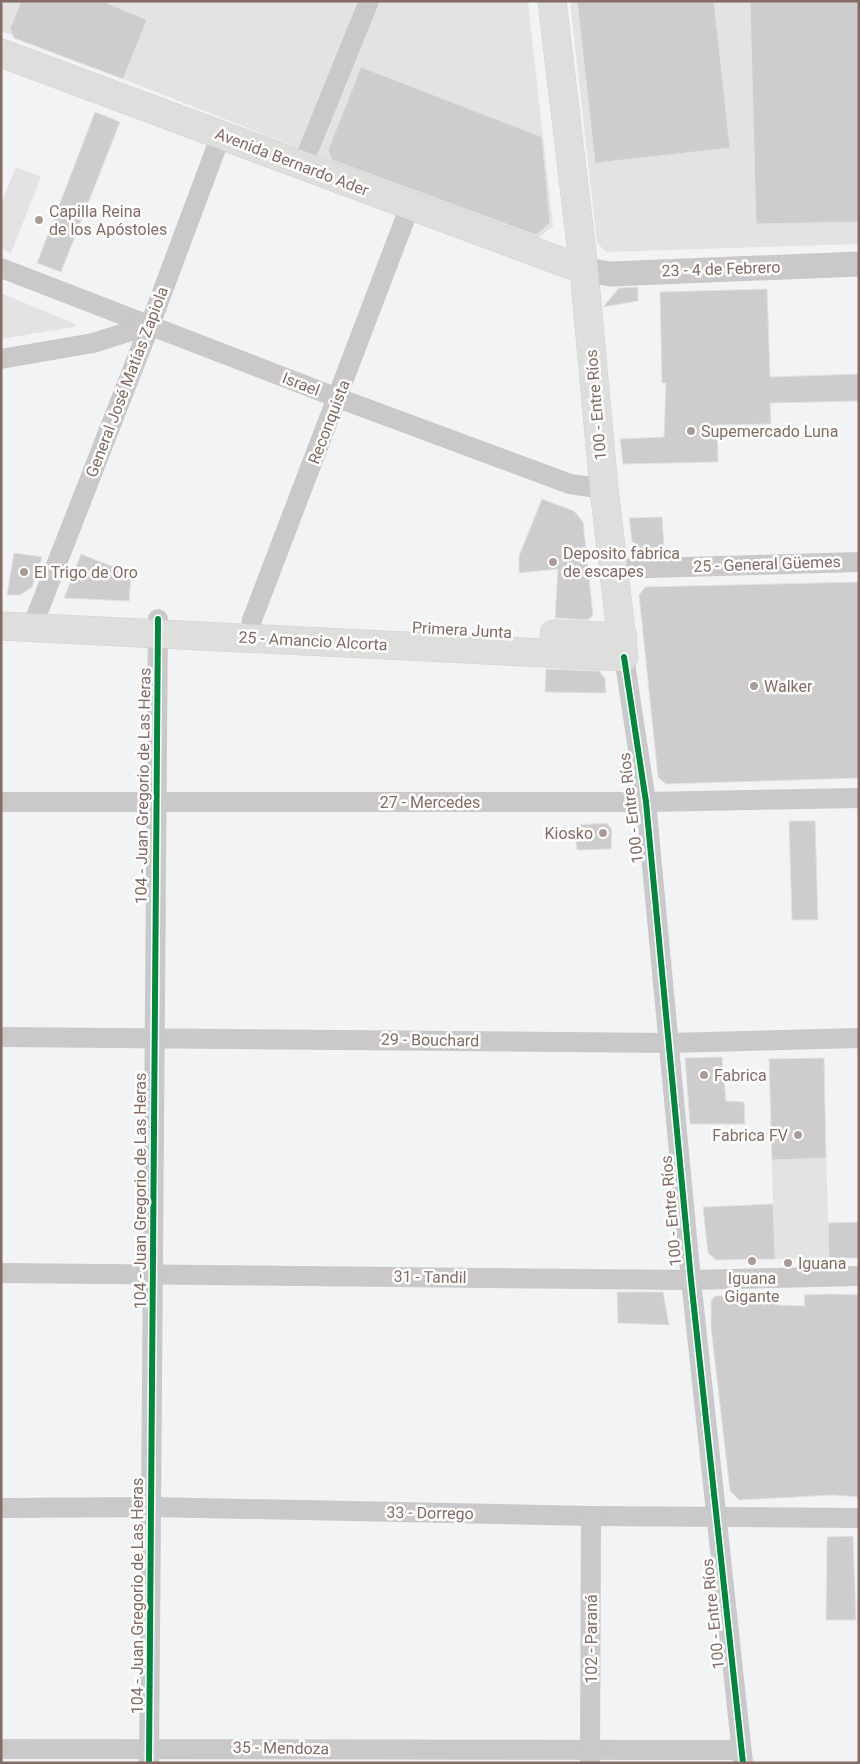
<svg xmlns="http://www.w3.org/2000/svg" width="860" height="1764" viewBox="0 0 860 1764" font-family="Roboto,sans-serif">
<rect width="100%" height="100%" fill="#f2f3f4"/>
<g fill="#e5e2e4">
<path d="M 1,1 L 528,1 L 553,226 L 535,241 L 1,31 Z"/>
<path d="M 570,1 L 859,1 L 859,244 L 606,252 L 597,243 Z"/>
<path d="M 16,167 L 41,177 L 11,253 L 1,249 L 1,204 Z"/>
<path d="M 1,293 L 75,324 L 74,327 L 1,339 Z"/>
<path d="M 825,1109 L 829,1258 L 775,1259 L 770,1112 Z"/>
</g>
<g fill="#cecccc" stroke="#e2e2e3">
<path d="M 21,1 L 102,1 L 147,20 L 123,79 L 14,38 L 10,29 Z"/>
<path d="M 577,1 L 714,1 L 730,148 L 595,163 Z"/>
<path d="M 750,1 L 859,1 L 859,222 L 756,224 Z"/>
<path d="M 361,67 L 542,137 L 550,223 L 536,235 L 332,160 L 328,150 Z"/>
<path d="M 95,112 L 120,122 L 61,272 L 37,263 Z"/>
<path d="M 638,287 L 638,301 L 603,307 L 619,288 Z"/>
<path d="M 767,289 L 770,377 L 859,374 L 859,401 L 770,403 L 771,424 L 717,425 L 718,462 L 623,464 L 620,439 L 664,437 L 666,383 L 662,383 L 660,292 Z"/>
<path d="M 542,499 L 574,511 L 583,522 L 593,615 L 588,620 L 555,618 L 558,569 L 519,573 L 519,556 Z"/>
<path d="M 662,517 L 664,548 L 638,548 L 632,541 L 629,518 Z"/>
<path d="M 14,553 L 42,557 L 32,587 L 20,595 L 7,595 Z"/>
<path d="M 81,554 L 131,574 L 129,601 L 64,598 Z"/>
<path d="M 859,582 L 859,778 L 666,784 L 658,777 L 639,595 L 645,587 Z"/>
<path d="M 546,669 L 599,671 L 605,678 L 606,693 L 545,692 Z"/>
<path d="M 789,821 L 815,821 L 818,920 L 792,920 Z"/>
<path d="M 607,823 L 612,830 L 611,849 L 577,850 L 574,825 Z"/>
<path d="M 722,1057 L 726,1101 L 744,1102 L 745,1124 L 690,1124 L 685,1058 Z"/>
<path d="M 824,1058 L 826,1158 L 772,1160 L 769,1059 Z"/>
<path d="M 773,1204 L 775,1259 L 716,1260 L 708,1253 L 703,1207 Z"/>
<path d="M 859,1222 L 859,1258 L 829,1258 L 828,1223 Z"/>
<path d="M 617,1292 L 663,1292 L 669,1325 L 618,1323 Z"/>
<path d="M 831,1294 L 859,1295 L 859,1497 L 834,1495 L 739,1500 L 730,1491 L 711,1327 L 711,1301 L 715,1296 L 777,1296 L 777,1305 L 805,1306 L 804,1295 Z"/>
<path d="M 853,1536 L 856,1620 L 826,1620 L 827,1537 Z"/>
</g>
<g fill="none" stroke-linecap="round" stroke-linejoin="round">
<defs>
<g id="secondary">
<path d="M 1,53 L 584,270"/>
<path d="M 1,626 L 624,657 L 604,489 L 584,270 L 552,1"/>
<path d="M 554,634 L 623,637"/>
</g>
</defs>
<use href="#secondary" stroke="#d2d0d0" stroke-width="29"/>
<g stroke="#cac8c8" stroke-width="20">
<path d="M 302,166 L 369,1"/>
<path d="M 1,268 L 338,398 L 570,484 L 604,489"/>
<path d="M 1,359 L 93,343 L 150,325"/>
<path d="M 615,569 L 859,562"/>
<path d="M 32,627 L 150,325 L 221,135"/>
<path d="M 250,638 L 252,620 L 410,206"/>
<path d="M 624,657 L 646,802 L 691,1280 L 743,1763"/>
<path d="M 1,802 L 646,802 L 859,798"/>
<path d="M 1,1037 L 669,1043 L 859,1038"/>
<path d="M 1,1273 L 691,1280 L 859,1276"/>
<path d="M 1,1508 L 151,1507 L 591,1516 L 859,1518"/>
<path d="M 1,1749 L 741,1750"/>
<path d="M 149,1763 L 158,619"/>
<path d="M 590,1763 L 591,1516"/>
</g>
<path stroke="#cac8c8" stroke-width="25" d="M 584,270 L 611,274 L 859,264"/>
<use href="#secondary" stroke="#dededd" stroke-width="28"/>
<defs>
<g id="cycleway">
<path d="M 624,657 L 646,802 L 691,1280 L 743,1763"/>
<path d="M 149,1763 L 158,619"/>
</g>
</defs>
<use href="#cycleway" stroke="#fff" stroke-width="9"/>
<use href="#cycleway" stroke="#00873e" stroke-width="6"/>
</g>
<g fill="#aa9b96" stroke="#fff" stroke-width="2">
<circle cx="39" cy="220" r="5"/>
<circle cx="691" cy="431" r="5"/>
<circle cx="553" cy="562" r="5"/>
<circle cx="24" cy="572" r="5"/>
<circle cx="754" cy="686" r="5"/>
<circle cx="603" cy="833" r="5"/>
<circle cx="704" cy="1075" r="5"/>
<circle cx="798" cy="1135" r="5"/>
<circle cx="752" cy="1261" r="5"/>
<circle cx="788" cy="1263" r="5"/>
</g>
<g text-anchor="middle" dominant-baseline="central" stroke-width="5" stroke-linejoin="round" paint-order="stroke">
<g font-size="16" fill="#836c63" stroke="#fff">
<text transform="translate(292 162) rotate(21)">Avenida Bernardo Ader</text>
<text transform="translate(721 269) rotate(-2)">23 - 4 de Febrero</text>
<text transform="translate(127 382) rotate(-69)">General José Matías Zapiola</text>
<text transform="translate(301 384) rotate(21)">Israel</text>
<text transform="translate(596 405) rotate(-95)">100 - Entre Ríos</text>
<text transform="translate(329 422) rotate(-69)">Reconquista</text>
<text transform="translate(767 564) rotate(-2)">25 - General Güemes</text>
<text transform="translate(462 630) rotate(3)">Primera Junta</text>
<text transform="translate(313 641) rotate(3)">25 - Amancio Alcorta</text>
<text transform="translate(143 786) rotate(-89)">104 - Juan Gregorio de Las Heras</text>
<text x="430" y="802">27 - Mercedes</text>
<text transform="translate(631 808) rotate(-97)">100 - Entre Ríos</text>
<text transform="translate(430 1040) rotate(1)">29 - Bouchard</text>
<text transform="translate(140 1191) rotate(-90)">104 - Juan Gregorio de Las Heras</text>
<text transform="translate(671 1211) rotate(-95)">100 - Entre Ríos</text>
<text transform="translate(430 1277) rotate(1)">31 - Tandil</text>
<text transform="translate(430 1513) rotate(1)">33 - Dorrego</text>
<text transform="translate(137 1596) rotate(-90)">104 - Juan Gregorio de Las Heras</text>
<text transform="translate(713 1614) rotate(-96)">100 - Entre Ríos</text>
<text transform="translate(591 1639) rotate(-90)">102 - Paraná</text>
<text transform="translate(281 1748) rotate(1)">35 - Mendoza</text>
</g>
<g font-size="16" fill="#836c63" stroke="#fff" text-anchor="start">
<text x="49" y="211">Capilla Reina<tspan x="49" dy="18">de los Apóstoles</tspan></text>
<text x="701" y="431">Supemercado Luna</text>
<text x="563" y="553">Deposito fabrica<tspan x="563" dy="18">de escapes</tspan></text>
<text x="34" y="572">El Trigo de Oro</text>
<text x="764" y="686">Walker</text>
<text x="593" y="833" text-anchor="end">Kiosko</text>
<text x="714" y="1075">Fabrica</text>
<text x="788" y="1135" text-anchor="end">Fabrica FV</text>
<text x="798" y="1263">Iguana</text>
<text x="752" y="1278" text-anchor="middle">Iguana<tspan x="752" dy="18">Gigante</tspan></text>
</g>
</g>
<rect width="860" height="1764" fill="none" stroke="#836c63" stroke-width="5"/>
</svg>
